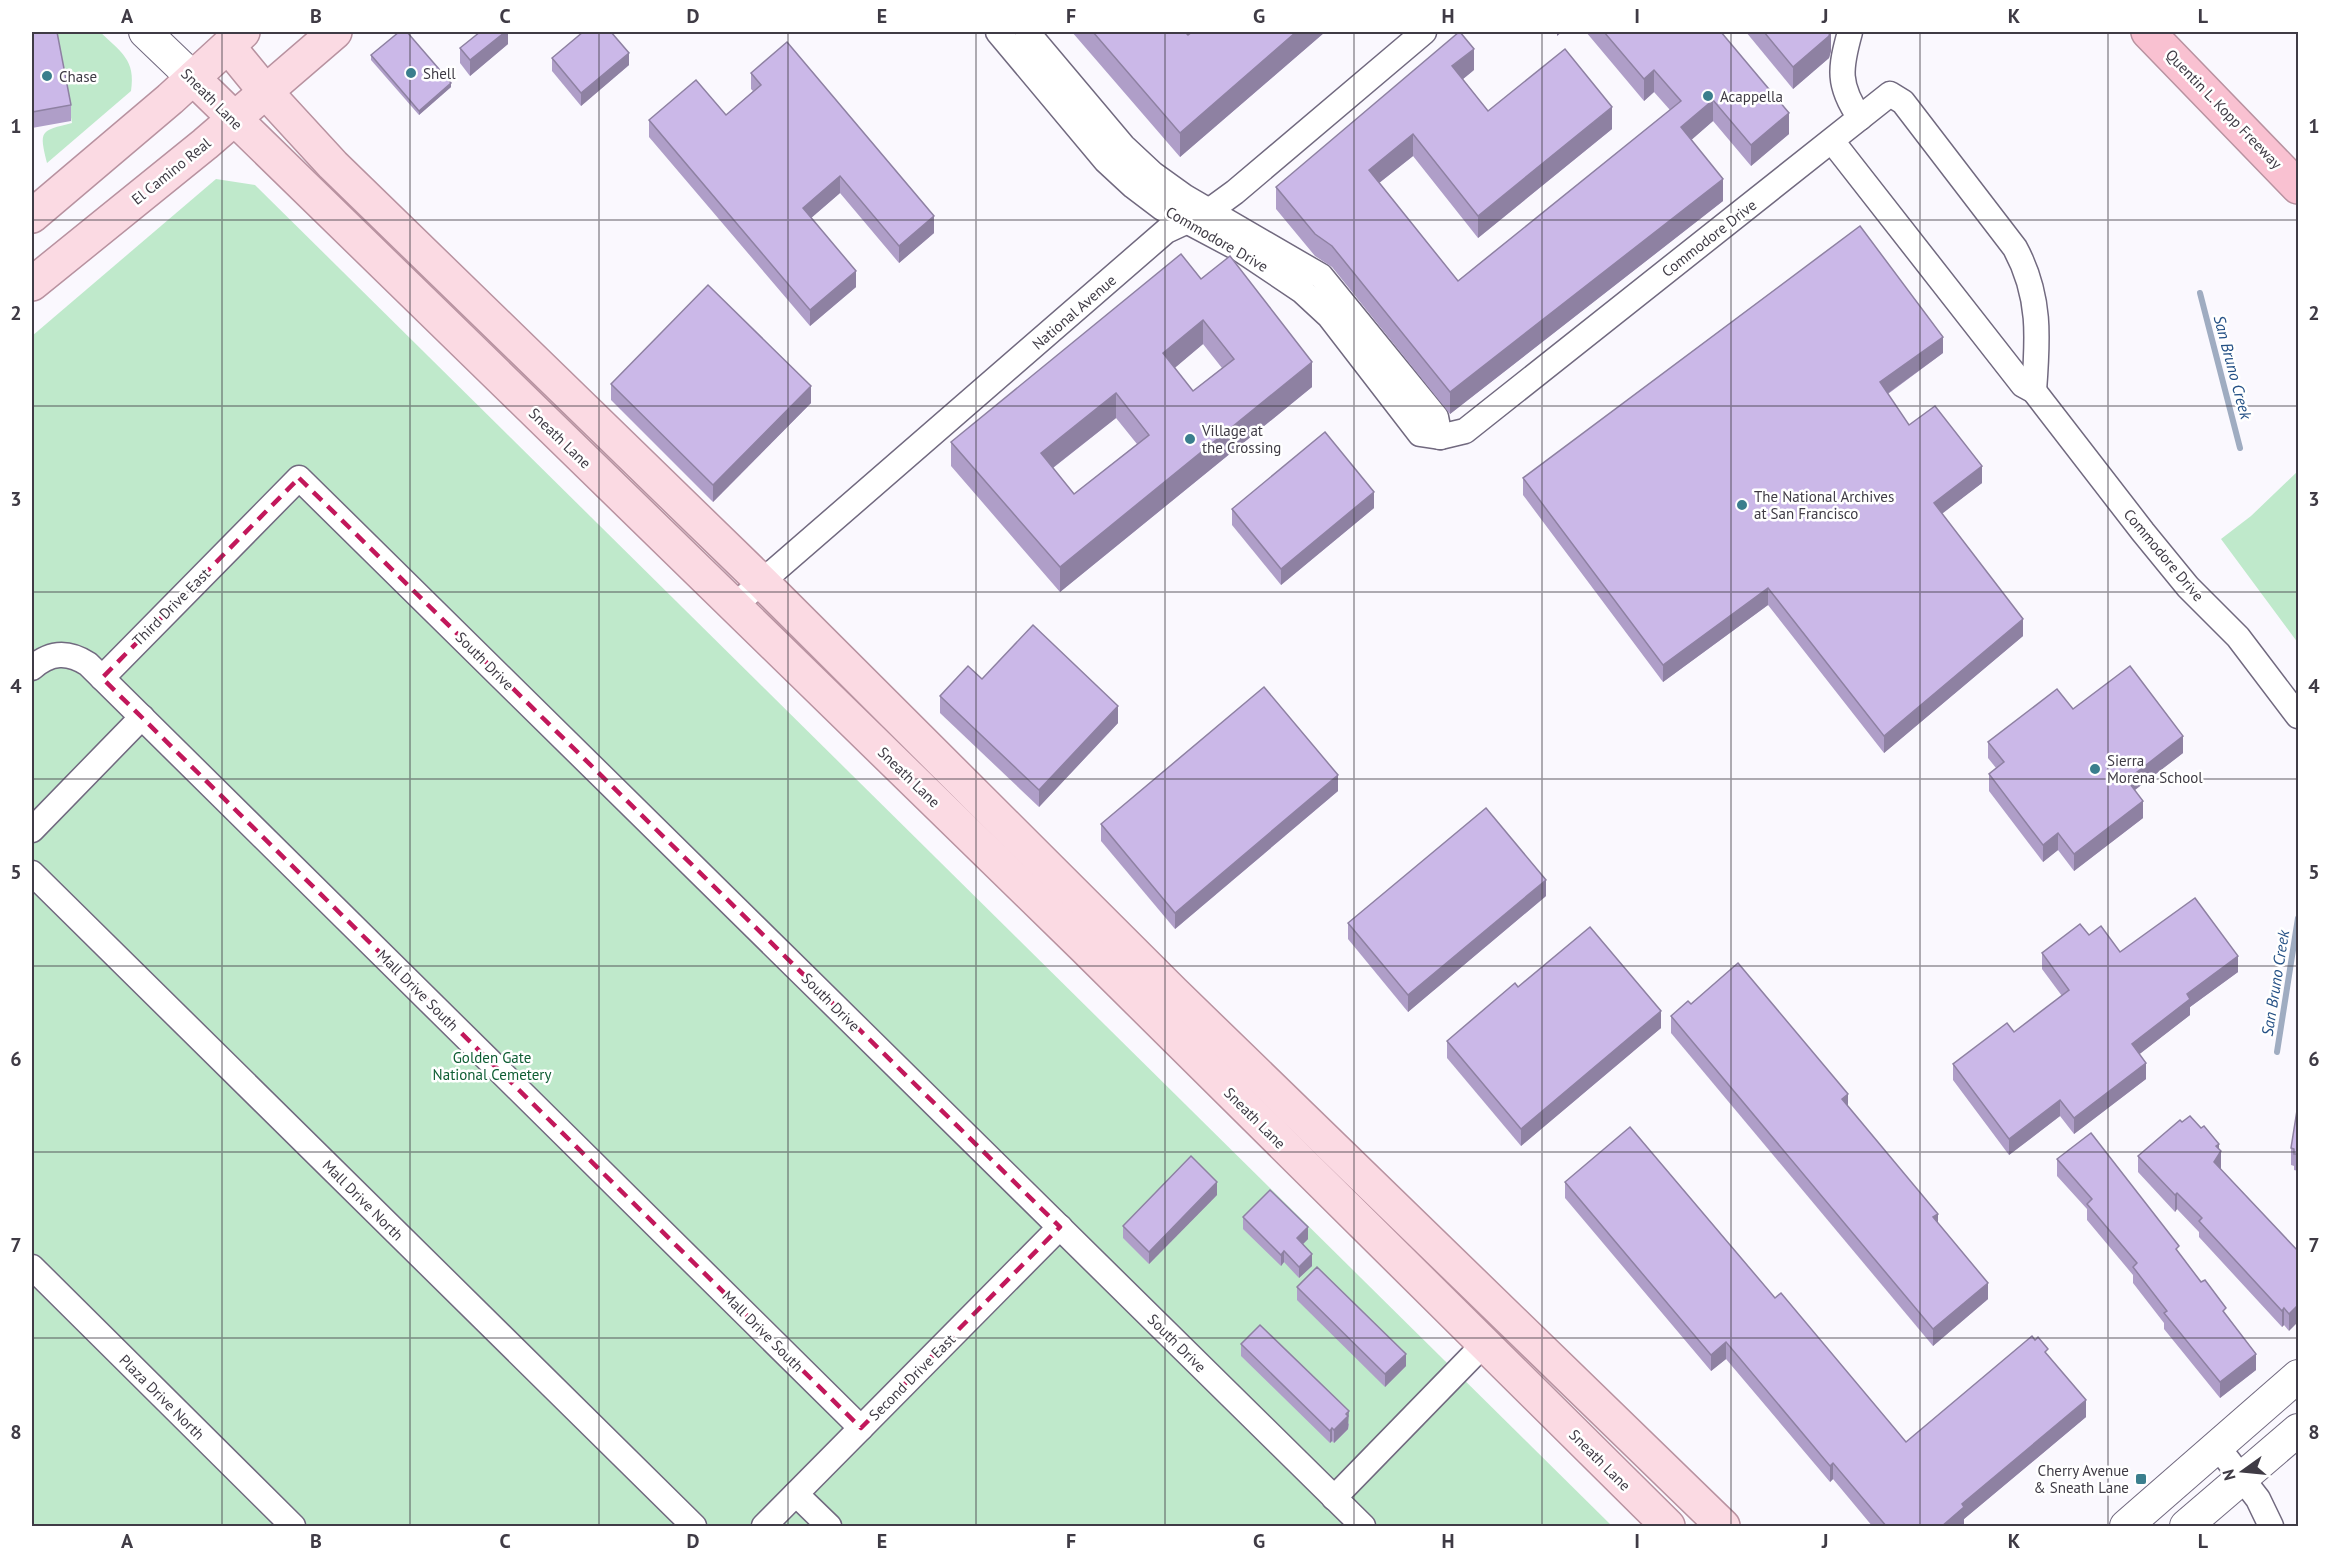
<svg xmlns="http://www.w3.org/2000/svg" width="2330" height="1558" viewBox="0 0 2330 1558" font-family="'PT Sans',sans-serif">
<rect width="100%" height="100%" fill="#faf8fe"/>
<g fill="#bfe9cb">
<path d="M 56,32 L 100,32 C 121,52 136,60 131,91 L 47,163 C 39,130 40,131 72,123 Z"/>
<path d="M 216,179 L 255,185 L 1612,1526 L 32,1526 L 32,336 Z"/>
<path d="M 2298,471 L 2298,643 L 2221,539 L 2251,516 Z"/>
</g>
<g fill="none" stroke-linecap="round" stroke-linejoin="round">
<g stroke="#9facc1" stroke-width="6">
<path d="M 2200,293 L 2240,448"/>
<path d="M 2277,1052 L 2298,918"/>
</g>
<defs>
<g id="minor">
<path d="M 998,32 L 1106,161 L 1133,186 L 1162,208 L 1241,250 L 1302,291 L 1329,316 L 1420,434 L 1440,437 L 1465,431 L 1890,94 L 1903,102 L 2015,248 C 2041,296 2038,338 2034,391"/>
<path d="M 1027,32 L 1123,146 L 1153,174 L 1185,197 L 1321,276 L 1436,417 L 1440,437"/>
<path d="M 1850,32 C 1840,68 1837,85 1860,118"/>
<path d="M 1832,141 L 2023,385 L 2034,391 L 2143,532 L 2188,587 L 2238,637 L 2298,716"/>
<path d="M 734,606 L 1166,231 L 1209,211 L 1235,192 L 1424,32"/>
<path d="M 32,668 C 50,652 68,651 88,664 L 861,1428"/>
<path d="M 102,678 L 299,478 L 1363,1526"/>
<path d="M 32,830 L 142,717"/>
<path d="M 32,873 L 694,1526"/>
<path d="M 32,1267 L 293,1526"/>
<path d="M 2217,1446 L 2258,1499 L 2271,1526"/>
<path d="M 796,1494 L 829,1526"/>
<path d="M 1334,1498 L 1483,1345"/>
<path d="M 764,1526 L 1060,1227"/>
</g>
<g id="tertiary">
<path d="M 145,32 L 193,78"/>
<path d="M 2126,1526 L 2298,1376"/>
<path d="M 2186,1526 L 2298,1430"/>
</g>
<g id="primary">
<path d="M 228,46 L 264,90 L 333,165 L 762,582 L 1173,992 L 1723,1526"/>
<path d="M 193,78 L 1084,947 L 1668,1526"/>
<path d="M 32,216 L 170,99 L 243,32"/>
<path d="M 32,284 L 205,144 L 335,32"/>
</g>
<path id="motorway" d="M 2148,32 L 2298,187"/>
</defs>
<use href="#minor" stroke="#71697f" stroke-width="27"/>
<use href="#tertiary" stroke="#71697f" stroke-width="34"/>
<use href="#primary" stroke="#b892a0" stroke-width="36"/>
<use href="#motorway" stroke="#b892a0" stroke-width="36"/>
<use href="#minor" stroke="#fff" stroke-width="24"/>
<use href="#tertiary" stroke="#fff" stroke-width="32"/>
<use href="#primary" stroke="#fbdae3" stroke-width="33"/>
<use href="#motorway" stroke="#f9c1d1" stroke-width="33"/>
</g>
<g fill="#af9ec8" fill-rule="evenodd">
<path d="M 32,32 L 71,105 L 71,121 L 32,128 Z"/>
<path d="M 508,32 L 508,44 L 470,76 L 460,63 L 460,48 Z"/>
<path d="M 1072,32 L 1185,32 L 1188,35 L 1192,32 L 1325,32 L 1180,157 Z"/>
<path d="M 1586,32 L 1721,32 L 1789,134 L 1751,166 L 1713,121 L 1691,140 L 1723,201 L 1450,414 L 1332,267 L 1315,256 L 1276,209 L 1276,187 L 1474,70 L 1463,79 L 1488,111 L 1612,129 L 1478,238 L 1413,156 L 1379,183 L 1458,281 L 1670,110 L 1654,92 L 1644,101 Z"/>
<path d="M 1746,32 L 1831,32 L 1831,51 L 1829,58 L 1793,89 Z"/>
<path d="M 371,55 L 451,87 L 419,115 L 371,60 Z"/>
<path d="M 552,58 L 629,65 L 581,106 L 552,71 Z"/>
<path d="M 751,73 L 934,233 L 899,263 L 840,193 L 811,218 L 856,287 L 810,326 L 649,137 L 649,120 L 726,115 L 753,91 L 751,89 Z"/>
<path d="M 1201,279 L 1312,387 L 1060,592 L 951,466 L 951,442 ZM 1203,344 L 1222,368 L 1193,391 L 1174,368 ZM 1116,418 L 1137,444 L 1074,494 L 1053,468 Z"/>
<path d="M 1943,353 L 1888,394 L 1909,425 L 1982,483 L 1942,513 L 2023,636 L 1884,753 L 1768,605 L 1663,682 L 1523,495 L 1523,478 Z"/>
<path d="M 611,384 L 811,403 L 713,502 L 611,400 Z"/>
<path d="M 1374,508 L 1281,585 L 1232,525 L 1232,509 Z"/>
<path d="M 982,679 L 1118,723 L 1039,807 L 940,713 L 940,696 Z"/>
<path d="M 2073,709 L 2183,753 L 2135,790 L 2143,818 L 2074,871 L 2058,850 L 2043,862 L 1989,791 L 1989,774 L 1996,768 L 1988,758 L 1988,742 Z"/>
<path d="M 1338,791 L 1175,929 L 1101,841 L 1101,824 Z"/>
<path d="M 1546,896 L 1408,1012 L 1348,939 L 1348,923 Z"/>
<path d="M 2089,935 L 2120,952 L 2238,972 L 2190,1007 L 2190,1015 L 2139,1054 L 2146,1079 L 2074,1134 L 2060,1116 L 2009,1155 L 1953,1080 L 1953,1064 L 2014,1032 L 2062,996 L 2042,969 L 2042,953 Z"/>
<path d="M 1518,987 L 1661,1028 L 1521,1146 L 1447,1058 L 1447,1041 Z"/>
<path d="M 1691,1004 L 1848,1106 L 1938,1223 L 1988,1299 L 1933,1346 L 1671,1033 L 1671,1016 Z"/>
<path d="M 2298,1104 L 2298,1171 L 2294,1170 L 2294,1166 L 2291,1165 L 2291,1148 Z"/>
<path d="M 2182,1122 L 2219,1149 L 2220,1169 L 2298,1251 L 2289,1331 L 2284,1325 L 2282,1327 L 2199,1237 L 2199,1232 L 2177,1209 L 2175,1212 L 2138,1172 L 2138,1156 Z"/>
<path d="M 2057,1159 L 2179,1253 L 2226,1315 L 2256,1370 L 2220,1398 L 2164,1329 L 2164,1323 L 2133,1283 L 2133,1275 L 2087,1220 L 2087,1209 L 2057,1176 Z"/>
<path d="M 1565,1182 L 1775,1298 L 1906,1442 L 2048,1355 L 2086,1417 L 1964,1519 L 1964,1524 L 1961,1527 L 1873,1527 L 1833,1479 L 1830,1482 L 1726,1359 L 1711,1371 L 1565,1198 Z"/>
<path d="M 1217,1195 L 1149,1264 L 1123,1238 L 1123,1226 Z"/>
<path d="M 1243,1217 L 1308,1239 L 1303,1244 L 1312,1266 L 1299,1278 L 1284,1262 L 1281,1266 L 1243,1229 Z"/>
<path d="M 1297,1287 L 1406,1366 L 1385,1387 L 1297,1300 Z"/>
<path d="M 1241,1344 L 1349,1424 L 1348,1429 L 1334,1443 L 1332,1441 L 1330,1443 L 1241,1356 Z"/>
</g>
<g fill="#8e81a2">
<path d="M 505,32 L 508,32 L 508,44 L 470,76 L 470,60 Z"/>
<path d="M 1296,32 L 1325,32 L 1180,157 L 1180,133 Z"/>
<path d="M 1557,32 L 1562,32 L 1557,36 Z"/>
<path d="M 1831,32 L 1831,51 L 1829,58 L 1793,89 L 1793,67 Z"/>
<path d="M 1474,49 L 1474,70 L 1452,88 L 1452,66 Z"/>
<path d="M 629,53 L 629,65 L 581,106 L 581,93 Z"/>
<path d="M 1654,70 L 1654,92 L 1644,101 L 1644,79 Z"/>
<path d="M 451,83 L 451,87 L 419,115 L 419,111 Z"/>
<path d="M 1713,100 L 1713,121 L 1681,149 L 1681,127 Z"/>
<path d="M 1612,107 L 1612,129 L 1478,238 L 1478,216 Z"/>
<path d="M 1789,113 L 1789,134 L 1751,166 L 1751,145 Z"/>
<path d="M 1413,134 L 1413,156 L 1369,191 L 1369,170 Z"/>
<path d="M 840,176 L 840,193 L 803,225 L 803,208 Z"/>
<path d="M 1723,179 L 1723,201 L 1450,414 L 1450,392 Z"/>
<path d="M 934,216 L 934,233 L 899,263 L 899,246 Z"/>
<path d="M 856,271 L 856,287 L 810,326 L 810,310 Z"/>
<path d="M 1203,320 L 1203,344 L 1163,378 L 1163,353 Z"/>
<path d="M 1943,337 L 1943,353 L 1880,399 L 1880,382 Z"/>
<path d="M 1312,362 L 1312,387 L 1060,592 L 1060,567 Z"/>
<path d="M 811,386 L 811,403 L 713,502 L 713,485 Z"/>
<path d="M 1116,393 L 1116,418 L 1041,477 L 1041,453 Z"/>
<path d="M 1982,466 L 1982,483 L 1934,520 L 1934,503 Z"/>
<path d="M 1374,492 L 1374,508 L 1281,585 L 1281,569 Z"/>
<path d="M 1768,588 L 1768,605 L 1663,682 L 1663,665 Z"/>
<path d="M 2023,619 L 2023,636 L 1884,753 L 1884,736 Z"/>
<path d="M 1118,706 L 1118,723 L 1039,807 L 1039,790 Z"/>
<path d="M 2183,736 L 2183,753 L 2127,796 L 2127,780 Z"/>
<path d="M 1338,775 L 1338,791 L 1175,929 L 1175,913 Z"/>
<path d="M 2143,801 L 2143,818 L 2074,871 L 2074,854 Z"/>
<path d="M 2058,833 L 2058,850 L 2043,862 L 2043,845 Z"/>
<path d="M 1546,880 L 1546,896 L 1408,1012 L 1408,995 Z"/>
<path d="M 2238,956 L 2238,972 L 2190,1007 L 2190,1015 L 2132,1060 L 2132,1044 L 2187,994 Z"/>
<path d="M 1661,1011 L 1661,1028 L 1521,1146 L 1521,1129 Z"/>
<path d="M 2146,1063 L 2146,1079 L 2074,1134 L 2074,1118 Z"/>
<path d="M 1848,1094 L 1848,1111 L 1842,1099 Z"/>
<path d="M 2060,1100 L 2060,1116 L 2009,1155 L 2009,1139 Z"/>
<path d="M 2219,1144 L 2219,1154 L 2221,1151 L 2221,1168 L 2214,1179 L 2214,1162 L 2216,1146 Z"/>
<path d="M 1217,1182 L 1217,1195 L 1149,1264 L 1149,1252 Z"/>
<path d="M 2177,1193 L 2177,1209 L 2175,1212 L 2175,1195 Z"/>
<path d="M 1938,1214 L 1938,1230 L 1933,1217 Z"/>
<path d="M 1308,1227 L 1308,1239 L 1297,1250 L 1297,1238 Z"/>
<path d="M 1284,1251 L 1284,1262 L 1281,1266 L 1281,1255 Z"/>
<path d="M 1312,1254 L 1312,1266 L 1299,1278 L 1299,1267 Z"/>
<path d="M 1988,1283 L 1988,1299 L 1933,1346 L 1933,1329 Z"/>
<path d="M 2298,1305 L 2298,1322 L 2289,1331 L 2289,1314 Z"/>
<path d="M 2284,1308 L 2284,1325 L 2282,1327 L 2282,1311 Z"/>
<path d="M 1726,1342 L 1726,1359 L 1711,1371 L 1711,1355 Z"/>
<path d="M 1406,1354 L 1406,1366 L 1385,1387 L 1385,1374 Z"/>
<path d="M 2256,1354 L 2256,1370 L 2220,1398 L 2220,1382 Z"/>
<path d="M 2086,1400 L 2086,1417 L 1964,1519 L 1964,1524 L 1961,1527 L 1941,1527 L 1962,1504 Z"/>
<path d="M 1349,1411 L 1348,1429 L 1334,1443 L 1334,1430 Z"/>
<path d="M 1332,1428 L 1332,1441 L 1330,1443 L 1330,1431 Z"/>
<path d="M 1833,1463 L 1833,1479 L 1830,1482 L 1830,1466 Z"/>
</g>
<g fill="#cbb8e8" stroke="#8e81a2" stroke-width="1.5" fill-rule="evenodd">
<path d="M 32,32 L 57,32 L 71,105 L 32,112 Z"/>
<path d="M 399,32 L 407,32 L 451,83 L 419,111 L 371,55 Z"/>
<path d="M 480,32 L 505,32 L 470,60 L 460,48 Z"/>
<path d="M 583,32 L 611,32 L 629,53 L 581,93 L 552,58 Z"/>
<path d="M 1093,32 L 1185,32 L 1188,35 L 1192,32 L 1296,32 L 1180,133 Z"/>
<path d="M 1459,32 L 1460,32 L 1474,49 L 1452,66 L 1488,111 L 1565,49 L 1612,107 L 1478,216 L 1413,134 L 1369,170 L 1458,281 L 1681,101 L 1654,70 L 1644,79 L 1604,32 L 1721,32 L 1789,113 L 1751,145 L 1713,100 L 1681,127 L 1723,179 L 1450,392 L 1332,246 L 1315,234 L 1276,187 Z"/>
<path d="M 1764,32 L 1830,32 L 1829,36 L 1793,67 Z"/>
<path d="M 787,42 L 934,216 L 899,246 L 840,176 L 803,208 L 856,271 L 810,310 L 649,120 L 696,80 L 726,115 L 761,85 L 751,73 Z"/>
<path d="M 1860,226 L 1943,337 L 1880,382 L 1909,425 L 1935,406 L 1982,466 L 1934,503 L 2023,619 L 1884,736 L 1768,588 L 1663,665 L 1523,478 Z"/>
<path d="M 1181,254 L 1201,279 L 1230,256 L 1312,362 L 1060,567 L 951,442 ZM 1203,320 L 1234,359 L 1193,391 L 1163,353 ZM 1116,393 L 1149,435 L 1074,494 L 1041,453 Z"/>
<path d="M 708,285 L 811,386 L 713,485 L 611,384 Z"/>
<path d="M 1325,432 L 1374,492 L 1281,569 L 1232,509 Z"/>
<path d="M 1033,625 L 1118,706 L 1039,790 L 940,696 L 968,666 L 982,679 Z"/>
<path d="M 2130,666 L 2183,736 L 2127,780 L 2143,801 L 2074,854 L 2058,833 L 2043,845 L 1989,774 L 2004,762 L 1988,742 L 2057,689 L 2073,709 Z"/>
<path d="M 1264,687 L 1338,775 L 1175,913 L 1101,824 Z"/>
<path d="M 1486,808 L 1546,880 L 1408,995 L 1348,923 Z"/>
<path d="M 2195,898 L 2238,956 L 2187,994 L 2190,999 L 2132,1044 L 2146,1063 L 2074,1118 L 2060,1100 L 2009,1139 L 1953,1064 L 2007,1023 L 2014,1032 L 2069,990 L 2042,953 L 2080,924 L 2089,935 L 2101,926 L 2120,952 Z"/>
<path d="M 1590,927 L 1661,1011 L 1521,1129 L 1447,1041 L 1515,983 L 1518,987 Z"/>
<path d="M 1738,963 L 1848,1094 L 1842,1099 L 1938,1214 L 1933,1217 L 1988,1283 L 1933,1329 L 1671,1016 L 1688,1001 L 1691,1004 Z"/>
<path d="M 2298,1104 L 2298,1154 L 2294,1154 L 2294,1149 L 2291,1148 Z"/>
<path d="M 2190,1116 L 2201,1128 L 2204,1126 L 2219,1144 L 2216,1146 L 2221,1151 L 2214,1162 L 2298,1251 L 2298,1305 L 2289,1314 L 2284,1308 L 2282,1311 L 2199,1221 L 2202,1218 L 2177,1193 L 2175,1195 L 2138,1156 L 2180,1120 L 2182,1122 Z"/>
<path d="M 1630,1127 L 1775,1298 L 1781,1293 L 1906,1442 L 2032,1336 L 2035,1340 L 2038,1337 L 2048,1349 L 2045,1352 L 2086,1400 L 1962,1504 L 1964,1507 L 1941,1527 L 1887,1527 L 1833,1463 L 1830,1466 L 1726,1342 L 1711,1355 L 1565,1182 Z"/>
<path d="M 2091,1133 L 2179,1246 L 2176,1249 L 2201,1282 L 2205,1280 L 2226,1308 L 2223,1311 L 2256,1354 L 2220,1382 L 2164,1313 L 2167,1311 L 2133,1267 L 2137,1263 L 2087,1204 L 2092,1199 L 2057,1159 Z"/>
<path d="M 1191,1156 L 1217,1182 L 1149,1252 L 1123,1226 Z"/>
<path d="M 1270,1190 L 1308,1227 L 1297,1238 L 1312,1254 L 1299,1267 L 1284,1251 L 1281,1255 L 1243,1217 Z"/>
<path d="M 1317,1267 L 1406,1354 L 1385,1374 L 1297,1287 Z"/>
<path d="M 1260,1325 L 1349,1411 L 1346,1414 L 1348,1416 L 1334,1430 L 1332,1428 L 1330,1431 L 1241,1344 Z"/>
</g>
<path fill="none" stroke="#c2185b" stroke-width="4.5" stroke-dasharray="12 8" stroke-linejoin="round" d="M 299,478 L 1060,1227 L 861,1428 L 102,678 Z"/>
<path fill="none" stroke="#3f3b45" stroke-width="1.5" stroke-opacity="0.55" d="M 222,32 L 222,1526M 410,32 L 410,1526M 599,32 L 599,1526M 788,32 L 788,1526M 976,32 L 976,1526M 1165,32 L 1165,1526M 1354,32 L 1354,1526M 1542,32 L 1542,1526M 1731,32 L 1731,1526M 1920,32 L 1920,1526M 2108,32 L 2108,1526M 32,220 L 2298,220M 32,406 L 2298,406M 32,592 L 2298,592M 32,779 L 2298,779M 32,966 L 2298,966M 32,1152 L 2298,1152M 32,1338 L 2298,1338"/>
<g fill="#3a7e8d" stroke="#fff" stroke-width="2">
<circle cx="411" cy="73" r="6"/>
<circle cx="47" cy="76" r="6"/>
<circle cx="1708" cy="96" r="6"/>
<circle cx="1190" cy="439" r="6"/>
<circle cx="1742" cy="505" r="6"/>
<circle cx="2095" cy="769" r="6"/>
<rect x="2135" y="1473" width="12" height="12" rx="3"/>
</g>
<g text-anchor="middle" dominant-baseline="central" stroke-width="5" stroke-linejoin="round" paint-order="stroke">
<g font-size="15" fill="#3f3b45" stroke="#fff" text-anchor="start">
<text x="423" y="73">Shell</text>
<text x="59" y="76">Chase</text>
<text x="1720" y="96">Acappella</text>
<text x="1202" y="430">Village at<tspan x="1202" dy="17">the Crossing</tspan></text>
<text x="1754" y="496">The National Archives<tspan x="1754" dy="17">at San Francisco</tspan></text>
<text x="2107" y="760">Sierra<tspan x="2107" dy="17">Morena School</tspan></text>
<text x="2129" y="1470" text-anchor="end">Cherry Avenue<tspan x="2129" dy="17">&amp; Sneath Lane</tspan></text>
</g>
<g font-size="15" fill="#3f3b45" stroke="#fff">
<text transform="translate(212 99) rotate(45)">Sneath Lane</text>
<text transform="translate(2224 109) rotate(46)">Quentin L. Kopp Freeway</text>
<text transform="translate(171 171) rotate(-39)">El Camino Real</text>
<text transform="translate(1709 238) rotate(-38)">Commodore Drive</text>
<text transform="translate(1217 239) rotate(30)">Commodore Drive</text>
<text transform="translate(1074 312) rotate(-41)">National Avenue</text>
<text transform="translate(560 438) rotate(44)">Sneath Lane</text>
<text transform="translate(2164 555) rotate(50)">Commodore Drive</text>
<text transform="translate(171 607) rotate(-45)">Third Drive East</text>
<text transform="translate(485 661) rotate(45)">South Drive</text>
<text transform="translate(909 777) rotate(44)">Sneath Lane</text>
<text transform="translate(418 990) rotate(45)">Mall Drive South</text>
<text transform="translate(831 1002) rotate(45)">South Drive</text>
<text transform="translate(1255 1118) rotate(45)">Sneath Lane</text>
<text transform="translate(363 1200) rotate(45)">Mall Drive North</text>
<text transform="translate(763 1331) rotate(45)">Mall Drive South</text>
<text transform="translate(1177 1343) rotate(45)">South Drive</text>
<text transform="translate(912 1377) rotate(-45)">Second Drive East</text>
<text transform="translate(162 1397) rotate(45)">Plaza Drive North</text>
<text transform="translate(1600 1460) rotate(45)">Sneath Lane</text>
</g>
<g font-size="15" fill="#0e5d33" stroke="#fff">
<text x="492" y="1057">Golden Gate<tspan x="492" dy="17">National Cemetery</tspan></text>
</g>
<g font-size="16" font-style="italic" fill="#245085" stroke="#fff">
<text transform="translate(2233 367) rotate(75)">San Bruno Creek</text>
<text transform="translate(2275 983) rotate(-81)">San Bruno Creek</text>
</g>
</g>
<rect width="2330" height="1558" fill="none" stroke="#ffffff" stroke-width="66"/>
<g transform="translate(2243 1471) rotate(255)" stroke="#ffffff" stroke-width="4.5" paint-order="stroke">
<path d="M0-4.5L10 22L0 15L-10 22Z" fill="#3f3b45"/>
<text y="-9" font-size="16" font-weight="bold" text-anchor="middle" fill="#3f3b45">N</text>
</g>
<rect x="33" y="33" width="2264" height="1492" fill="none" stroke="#3f3b45" stroke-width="2"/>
<g font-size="20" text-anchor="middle" font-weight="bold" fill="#3f3b45">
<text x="127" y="23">A</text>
<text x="316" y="23">B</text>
<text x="505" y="23">C</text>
<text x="693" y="23">D</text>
<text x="882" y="23">E</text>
<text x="1071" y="23">F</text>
<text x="1259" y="23">G</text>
<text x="1448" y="23">H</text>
<text x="1637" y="23">I</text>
<text x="1825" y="23">J</text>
<text x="2014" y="23">K</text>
<text x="2203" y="23">L</text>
<text x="16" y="133">1</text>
<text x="2314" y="133">1</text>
<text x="16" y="320">2</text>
<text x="2314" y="320">2</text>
<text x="16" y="506">3</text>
<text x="2314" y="506">3</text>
<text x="16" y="693">4</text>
<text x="2314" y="693">4</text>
<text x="16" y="879">5</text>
<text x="2314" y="879">5</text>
<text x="16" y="1066">6</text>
<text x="2314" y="1066">6</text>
<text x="16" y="1252">7</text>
<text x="2314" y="1252">7</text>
<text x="16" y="1439">8</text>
<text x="2314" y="1439">8</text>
<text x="127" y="1548">A</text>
<text x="316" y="1548">B</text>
<text x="505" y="1548">C</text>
<text x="693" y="1548">D</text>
<text x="882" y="1548">E</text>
<text x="1071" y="1548">F</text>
<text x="1259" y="1548">G</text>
<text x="1448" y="1548">H</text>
<text x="1637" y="1548">I</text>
<text x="1825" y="1548">J</text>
<text x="2014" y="1548">K</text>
<text x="2203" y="1548">L</text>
</g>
</svg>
